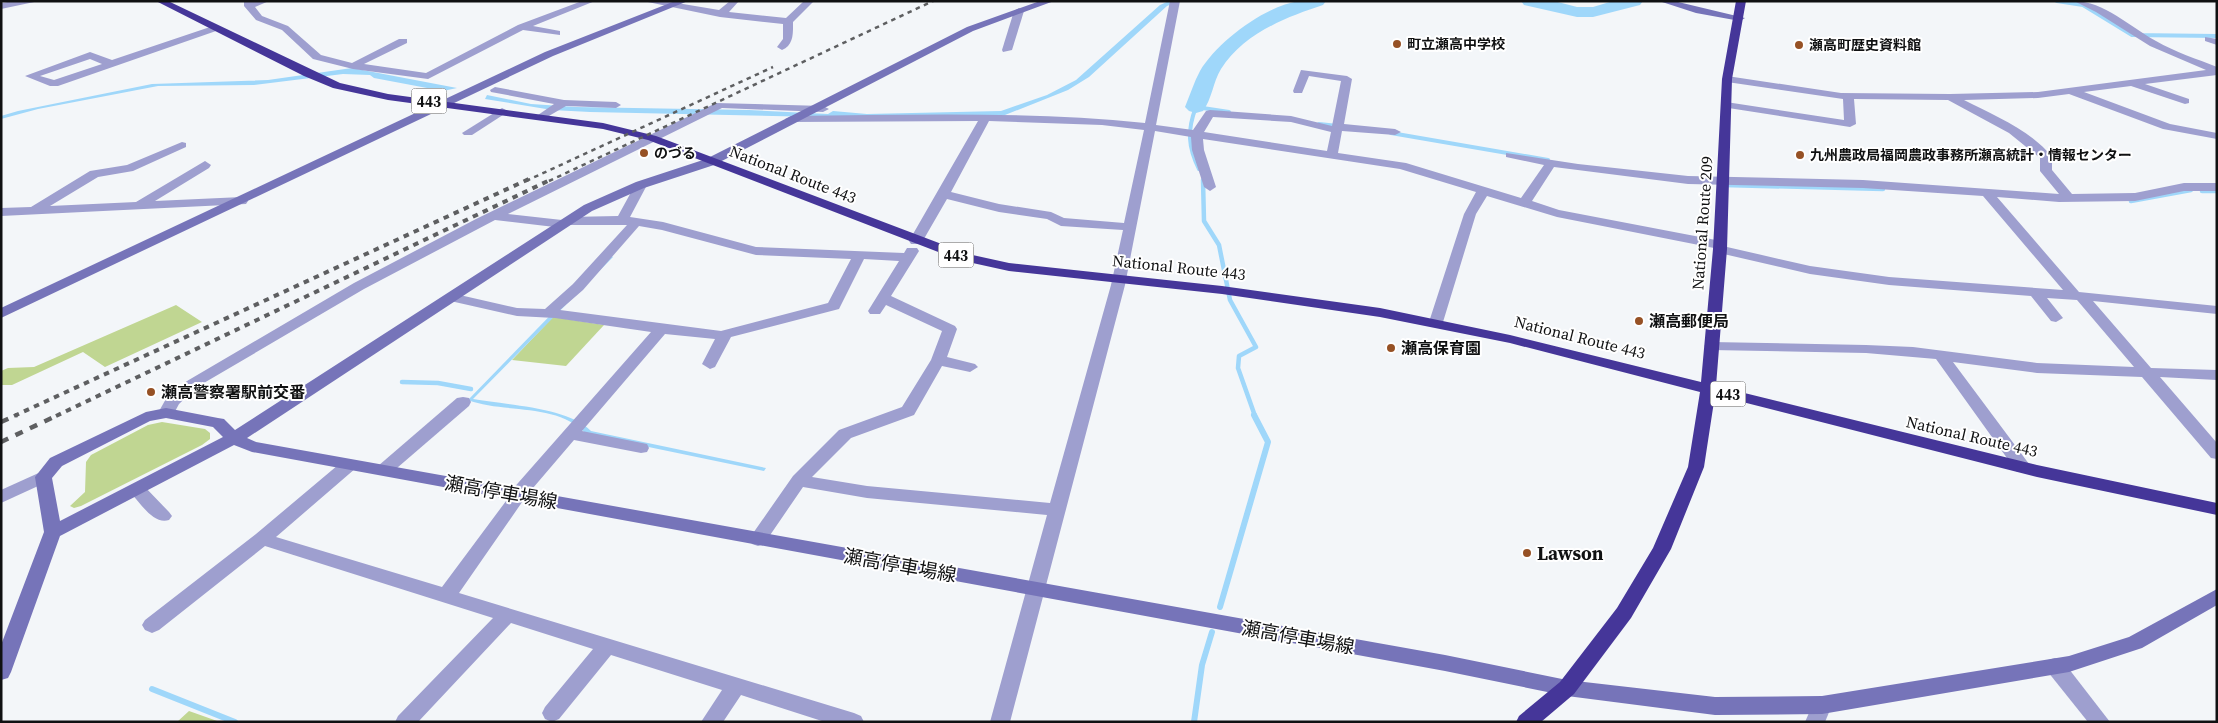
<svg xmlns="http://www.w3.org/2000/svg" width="2218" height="723" viewBox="0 0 2218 723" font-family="'Source Serif 4','Noto Sans JP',serif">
<rect width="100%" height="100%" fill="#f3f6f9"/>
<g fill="#c0d692">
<path d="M 176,305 L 202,322 L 105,367 L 83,352 L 12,385 L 1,385 L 1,371 L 8,368 L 34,367 Z"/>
<path d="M 553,317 L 604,325 L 566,366 L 512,360 Z"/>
<path d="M 162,422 L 205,429 L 210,433 L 210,439 L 202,445 L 81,506 L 74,508 L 70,506 L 85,492 L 86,462 L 91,455 L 148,425 Z"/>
<path d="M 189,711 L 220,722 L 221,722 L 177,722 Z"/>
</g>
<g fill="#9fd7fa">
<path d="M 1169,1 L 1180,1 L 1167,6 L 1089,77 L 1068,90 L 1005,115 L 816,117 L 590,112 L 552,110 L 485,99 L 487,95 L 531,104 L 576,107 L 749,110 L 828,114 L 833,111 L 867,114 L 1001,111 L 1047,95 L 1076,80 L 1160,5 Z"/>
<path d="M 352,68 L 457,88 L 443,91 L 374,78 L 370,75 L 343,74 L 254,85 L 158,86 L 38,109 L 1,119 L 1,116 L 18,111 L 152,84 L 268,80 Z"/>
<path d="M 609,255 L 613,257 L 473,399 C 506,405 569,407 591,431 L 766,468 L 764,471 L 586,434 C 558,402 504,414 468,400 Z"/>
</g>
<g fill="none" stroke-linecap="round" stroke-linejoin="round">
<g stroke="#9fd7fa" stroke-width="4">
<path d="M 2057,1 L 2083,5 L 2132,35 L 2217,36"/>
<path d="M 1319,124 L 1338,126"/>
<path d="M 1391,133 L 1548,160"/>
<path d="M 1199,169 C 1188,147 1187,130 1196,107 L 1229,112"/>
</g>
<g stroke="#9fd7fa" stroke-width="4.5">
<path d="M 1203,180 L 1204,221 L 1219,245 L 1230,300 L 1256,347 L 1239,356 L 1238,368 L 1255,416"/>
<path d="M 1724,185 L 1883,189"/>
<path d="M 2202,191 L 2217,191"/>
<path d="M 2131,201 L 2191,190"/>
<path d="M 402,382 L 438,383 L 471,389"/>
</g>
<g stroke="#9fd7fa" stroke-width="6">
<path d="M 1220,607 L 1268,442 L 1254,415"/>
<path d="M 152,689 L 235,722"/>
<path d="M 1194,722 L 1202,665 L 1212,632"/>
</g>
<g fill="#9fd7fa" fill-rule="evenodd">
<path d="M 1326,1 L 1323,5 C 1286,17 1243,34 1221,69 C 1213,82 1212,99 1203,111 L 1196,113 L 1189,111 L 1185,107 C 1190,95 1194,82 1200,71 C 1217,42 1265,6 1299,1 C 1307,0 1317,1 1326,1 Z"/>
<path d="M 1521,1 L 1554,1 L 1577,7 L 1593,7 L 1613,1 L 1643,1 L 1640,5 L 1593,17 L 1577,17 L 1524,5 Z"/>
</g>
<g fill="#9e9fcf" fill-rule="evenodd">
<path d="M 14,1 L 39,1 L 1,9 L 1,3 Z"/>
<path d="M 244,1 L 269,1 L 255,7 L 262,16 L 288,26 L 321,55 L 352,63 L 399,39 L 407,39 L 407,43 L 364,64 L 426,73 L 518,25 L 582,1 L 595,1 L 533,26 L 560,31 L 560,35 L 523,30 L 428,79 L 353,69 L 313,59 L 282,30 L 256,20 L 244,6 Z"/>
<path d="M 643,1 L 665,1 L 719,10 L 730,1 L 739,1 L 729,12 L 786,18 L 804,1 L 814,1 L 793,22 C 793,33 794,45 782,50 L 777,47 L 783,39 L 783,24 L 720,17 Z"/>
<path d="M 1170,1 L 1180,1 L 1156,125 L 1193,130 L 1206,111 L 1210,110 L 1291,116 L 1332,126 L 1341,81 L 1309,76 L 1302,93 L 1294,93 L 1293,91 L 1301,70 L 1347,76 L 1352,79 L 1344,124 L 1395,129 L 1401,132 L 1395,135 L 1342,131 L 1338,153 L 1406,163 L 1521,198 L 1544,165 L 1506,157 L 1506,153 L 1578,164 L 1688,176 L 1863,180 L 2059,194 L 2040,171 L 2040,158 L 2009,133 L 1948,100 L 1854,99 L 1856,124 L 1850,127 L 1722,107 L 1721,105 L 1726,102 L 1844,120 L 1843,99 L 1727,82 L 1722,79 L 1727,76 L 1841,93 L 1950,94 L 2038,92 L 2206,70 L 2150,46 L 2096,12 L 2074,1 C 2104,1 2130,27 2156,41 C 2175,52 2197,59 2217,67 L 2217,75 L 2145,84 L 2189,99 L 2189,103 L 2185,104 L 2131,86 L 2084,92 L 2170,124 L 2217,133 L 2217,139 L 2163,129 L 2069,94 L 2038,98 L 1964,100 C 1993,115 2031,130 2052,157 L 2052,170 L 2072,194 L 2135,193 L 2184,183 L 2217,183 L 2217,191 L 2184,191 L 2135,201 L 2059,202 L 1997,197 L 2079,292 L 2217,306 L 2217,314 L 2093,301 L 2151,368 L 2217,370 L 2217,380 L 2160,377 L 2217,443 L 2217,459 L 2211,458 L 2142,377 L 2037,373 L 1953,362 L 2029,464 L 2031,468 L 2029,472 L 2017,472 L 1936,359 L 1866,353 L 1711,350 L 1704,346 L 1711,342 L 1866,345 L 1913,347 L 2037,363 L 2134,367 L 2077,300 L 2047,298 L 2063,318 L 2056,322 L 2051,321 L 2031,296 L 1889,285 L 1810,274 L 1715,252 L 1714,248 L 1557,217 L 1487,196 L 1476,214 L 1443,322 L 1436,326 L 1429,322 L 1464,214 L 1476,192 L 1400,169 L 1203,139 L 1204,150 L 1216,187 L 1210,191 L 1204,187 L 1192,150 L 1191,137 L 1155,131 L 1125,285 L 1010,722 L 990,722 L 1047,515 L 867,498 L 803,487 L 764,544 L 758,546 L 752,544 L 749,539 L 793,476 L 839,430 L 902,407 L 931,360 L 942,331 L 886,305 L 880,314 L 870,314 L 868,311 L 899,261 L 864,259 L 839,309 L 731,337 L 715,367 L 710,369 L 702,364 L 715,339 L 665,334 L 582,431 L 647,444 L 649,448 L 647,452 L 641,453 L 574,440 L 527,495 L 459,593 L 854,713 L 861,716 L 864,722 L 825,722 L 741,695 L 723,722 L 701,722 L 722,690 L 611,655 L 559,719 L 552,722 L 545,719 L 542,713 L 545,707 L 593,649 L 511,623 L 418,722 L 395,722 L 398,716 L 493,618 L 265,546 L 159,630 L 152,633 L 145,630 L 142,625 L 145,620 L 256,534 L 344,460 L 356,460 L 358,464 L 356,468 L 276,537 L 442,587 L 509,497 L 511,491 L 651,332 L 555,318 L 517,316 L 446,300 L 444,297 L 451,293 L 517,308 L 545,309 L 573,284 L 627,225 L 569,225 L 563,228 L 495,220 L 364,289 L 197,387 L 179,404 L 172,417 L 160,417 L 158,413 L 167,397 L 187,381 L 354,283 L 476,219 L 716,103 L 823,106 L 829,109 L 823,112 L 722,108 L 508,214 L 562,220 L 568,217 L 618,216 L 635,185 L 641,181 L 647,185 L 630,217 L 663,222 L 756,247 L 904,253 L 907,248 L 917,248 L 919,251 L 891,296 L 955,326 L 957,329 L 947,357 L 975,364 L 978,367 L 970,372 L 942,366 L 914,415 L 851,438 L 812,477 L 867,486 L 1050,503 L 1111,285 L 1123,230 L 1061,226 L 1047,219 L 999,212 L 947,199 L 921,244 L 911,244 L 909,241 L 978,121 L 791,122 L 785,119 L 791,116 C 909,115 1028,111 1145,123 ZM 1213,117 L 1291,122 L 1331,132 L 1327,151 L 1204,132 ZM 989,121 L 1102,125 L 1144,130 L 1124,223 L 1064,218 L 1051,212 L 999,204 L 951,192 ZM 1554,167 L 1688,184 L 1863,188 L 1983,196 L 2063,290 L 1889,277 L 1810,266 L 1727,247 L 1726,242 L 1721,241 L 1559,210 L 1532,201 ZM 639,226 L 662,230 L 756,255 L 851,259 L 828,303 L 721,331 L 560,310 L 583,290 Z"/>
<path d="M 1019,8 L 1024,11 L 1012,50 L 1003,52 L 1002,50 L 1014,11 Z"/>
<path d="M 213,26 L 216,27 L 216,31 L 58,86 L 50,86 L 25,76 L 90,52 L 112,60 ZM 90,59 L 102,64 L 54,80 L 40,76 Z"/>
<path d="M 2205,37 L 2217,39 L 2217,45 L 2205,41 Z"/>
<path d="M 495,87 L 564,100 L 616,102 L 621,105 L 616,108 L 566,106 L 542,120 L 536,117 L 538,115 L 554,104 L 491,92 L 490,90 Z"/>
<path d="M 502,108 L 508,111 L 506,113 L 472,135 L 464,135 L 462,133 Z"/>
<path d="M 182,142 L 186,143 L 186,147 L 133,171 L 98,177 L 50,206 L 136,202 L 205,161 L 211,165 L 209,168 L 155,201 L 242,197 L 246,198 L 248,201 L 246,204 L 1,216 L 1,208 L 31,207 L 90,171 L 127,165 Z"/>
<path d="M 463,397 L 469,398 L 471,402 L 469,406 L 390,474 L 378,474 L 376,470 L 378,466 L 457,398 Z"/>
<path d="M 43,471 L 49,473 L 51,477 L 49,481 L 1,503 L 1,490 Z"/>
<path d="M 137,483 L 143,485 L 169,512 L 172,516 L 169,520 C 154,525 141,504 131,493 L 128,489 L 131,485 Z"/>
<path d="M 2055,658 L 2062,660 L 2110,722 L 2088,722 L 2048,672 L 2045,666 L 2048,660 Z"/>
<path d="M 1822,696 L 1829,699 L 1832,705 L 1825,722 L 1805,722 L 1815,699 Z"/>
</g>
<g fill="#7674b9" fill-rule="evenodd">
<path d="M 675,1 L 688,1 L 553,56 L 1,318 L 1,308 L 545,52 Z"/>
<path d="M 1040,1 L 1054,1 L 973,31 L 714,165 L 644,188 L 592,211 L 247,438 L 256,442 L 1445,655 L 1567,680 L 1715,697 L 1822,696 L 2069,656 L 2129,637 L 2217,589 L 2217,605 L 2142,648 L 2069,672 L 1822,714 L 1715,715 L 1567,696 L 1445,671 L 252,452 L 234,445 L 60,536 L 11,672 L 8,678 L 1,680 L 1,645 L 44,532 L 35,477 L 50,458 L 146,412 L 166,408 L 218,418 L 224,419 L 235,430 L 584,205 L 636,182 L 706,159 L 967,27 ZM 166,418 L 213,427 L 223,437 L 60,521 L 52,478 L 62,466 L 150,421 Z"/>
<path d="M 1659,1 L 1674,1 L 1745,18 L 1740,21 L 1696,13 Z"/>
</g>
<path fill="#453699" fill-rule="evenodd" d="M 156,1 L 168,1 L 340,83 L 388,94 L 603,123 L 656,136 L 968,254 L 1009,263 L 1222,286 L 1380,308 L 1510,335 L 1701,382 L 1713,249 L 1722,79 L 1736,1 L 1746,1 L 1732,79 L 1727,249 L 1716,386 L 2037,465 L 2217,503 L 2217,515 L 2037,477 L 1715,395 L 1704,467 L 1671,549 L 1631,618 L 1574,694 L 1541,722 L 1516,722 L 1519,716 L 1560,682 L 1617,608 L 1653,548 L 1688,467 L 1700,392 L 1510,343 L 1380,317 L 1222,294 L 1009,271 L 959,260 L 648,140 L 603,129 L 388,100 L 333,88 L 304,76 Z"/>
<g stroke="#5e5f61" stroke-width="2.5" stroke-dasharray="4.5 4.5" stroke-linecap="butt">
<path d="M 526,181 L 773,67"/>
<path d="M 549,181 L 933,1"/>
</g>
<g stroke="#5e5f61" stroke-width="4" stroke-dasharray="5.5 5.5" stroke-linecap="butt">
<path d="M 14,416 L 529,179"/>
<path d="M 56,416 L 552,179"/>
</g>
<g stroke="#5e5f61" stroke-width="4.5" stroke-dasharray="8 8" stroke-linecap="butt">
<path d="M 1,422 L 17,415"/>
<path d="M 1,442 L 58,415"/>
</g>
</g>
<g fill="#965125" stroke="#fff" stroke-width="2">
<circle cx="1397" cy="44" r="5"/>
<circle cx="1799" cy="45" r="5"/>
<circle cx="644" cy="153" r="5"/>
<circle cx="1800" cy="155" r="5"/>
<circle cx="1639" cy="321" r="5"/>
<circle cx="1391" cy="348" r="5"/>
<circle cx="151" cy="392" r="5"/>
<circle cx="1527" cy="553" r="5"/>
</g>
<g text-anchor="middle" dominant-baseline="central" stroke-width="4" stroke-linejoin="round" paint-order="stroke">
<g font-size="14" font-weight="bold" fill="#101112" stroke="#fff" text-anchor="start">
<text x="1407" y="44">町立瀬高中学校</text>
<text x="1809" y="45">瀬高町歴史資料館</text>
<text x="654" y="153">のづる</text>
<text x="1810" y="155">九州農政局福岡農政事務所瀬高統計・情報センター</text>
</g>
<g fill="#fff" stroke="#585859" stroke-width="1">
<rect x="411.5" y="88.5" width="35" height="25" rx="4"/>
<rect x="938.5" y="242.5" width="35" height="25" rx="4"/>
<rect x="1710.5" y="381.5" width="35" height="25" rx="4"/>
</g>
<g font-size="15" font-weight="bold" fill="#101112">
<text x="429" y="101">443</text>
<text x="956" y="255">443</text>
<text x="1728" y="394">443</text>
</g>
<g font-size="16" fill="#101112" stroke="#fff">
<text transform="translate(793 174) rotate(21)">National Route 443</text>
<text transform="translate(1702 223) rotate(-86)">National Route 209</text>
<text transform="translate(1179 267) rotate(6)">National Route 443</text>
<text transform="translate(1580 337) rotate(14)">National Route 443</text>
<text transform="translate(1972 436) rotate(13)">National Route 443</text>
</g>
<g font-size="16" font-weight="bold" fill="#101112" stroke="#fff" text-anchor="start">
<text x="1649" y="321">瀬高郵便局</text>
<text x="1401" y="348">瀬高保育園</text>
<text x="161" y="392">瀬高警察署駅前交番</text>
</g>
<g font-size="19" fill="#101112" stroke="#fff">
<text transform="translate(501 492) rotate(10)">瀬高停車場線</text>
<text transform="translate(900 565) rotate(10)">瀬高停車場線</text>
<text transform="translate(1298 637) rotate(10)">瀬高停車場線</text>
</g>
<g font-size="19" font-weight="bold" fill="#101112" stroke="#fff" text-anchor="start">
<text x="1537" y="553">Lawson</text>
</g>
</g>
<rect width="2218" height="723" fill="none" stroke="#101112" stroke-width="5"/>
</svg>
